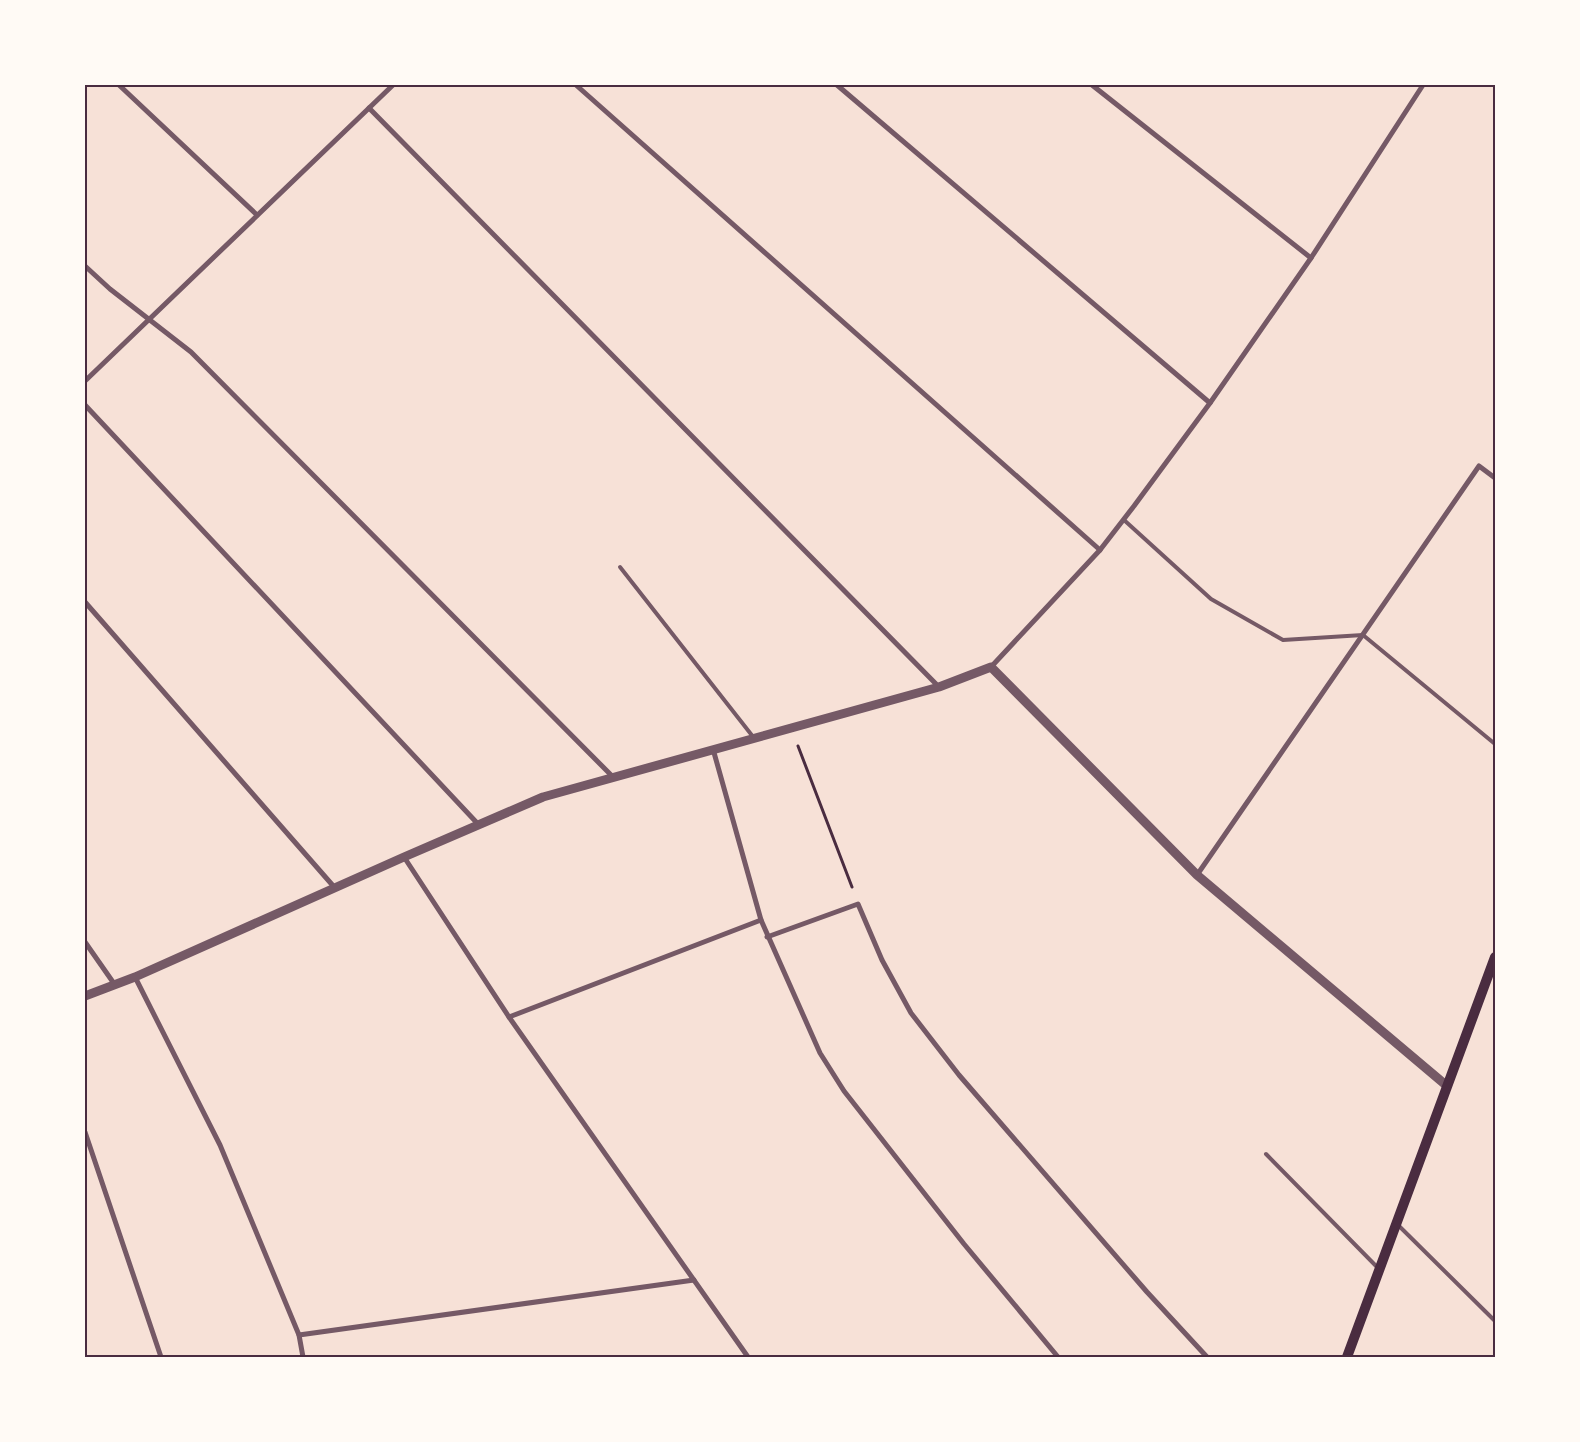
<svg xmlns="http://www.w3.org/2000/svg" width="1580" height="1442" viewBox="0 0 1580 1442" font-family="Arial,sans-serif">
<rect width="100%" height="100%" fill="#f7e1d7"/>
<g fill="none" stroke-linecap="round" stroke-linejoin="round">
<path stroke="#4a2c40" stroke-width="3" d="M 798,746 L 852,887"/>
<g stroke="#755966" stroke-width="4">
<path d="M 1124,520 L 1211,599 L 1283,640 L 1363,635 L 1495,744"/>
<path d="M 620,567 L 754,738"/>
<path d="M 1266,1154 L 1378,1268"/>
<path d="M 1397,1224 L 1495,1321"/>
</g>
<g stroke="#755966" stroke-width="5">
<path d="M 119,85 L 257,215"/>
<path d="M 576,85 L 1100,550"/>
<path d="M 837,85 L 1210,403"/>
<path d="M 1092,85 L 1311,258"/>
<path d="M 369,108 L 939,687"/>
<path d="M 85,266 L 110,289 L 191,352 L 613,777"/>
<path d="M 85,381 L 393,85"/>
<path d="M 85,405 L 478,824"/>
<path d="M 85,602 L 335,888"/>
<path d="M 991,667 L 1100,550 L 1134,506 L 1210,403 L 1311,258 L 1423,85"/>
<path d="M 713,749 L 761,920 L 820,1053 L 844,1091 L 964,1244 L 1058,1357"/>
<path d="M 404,857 L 509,1017 L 748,1357"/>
<path d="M 1197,875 L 1479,466 L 1495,478"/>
<path d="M 767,937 L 858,904 L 882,960 L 911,1013 L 959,1075 L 1147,1292 L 1207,1357"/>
<path d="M 85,942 L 115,985"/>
<path d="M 135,977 L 220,1145 L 299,1335 L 303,1357"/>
<path d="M 509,1017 L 761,920"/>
<path d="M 85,1132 L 161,1357"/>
<path d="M 299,1335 L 694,1280"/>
</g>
<path stroke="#755966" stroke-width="9" d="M 85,996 L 135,977 L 404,857 L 543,797 L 939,687 L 991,667 L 1197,875 L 1447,1086"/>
<path stroke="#4a2c40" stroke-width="10" d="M 1347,1357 L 1495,957"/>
</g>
<rect width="1580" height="1442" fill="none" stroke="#fffaf5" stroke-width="172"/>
<rect x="86" y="86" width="1408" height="1270" fill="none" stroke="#4a2c40" stroke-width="2"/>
</svg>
